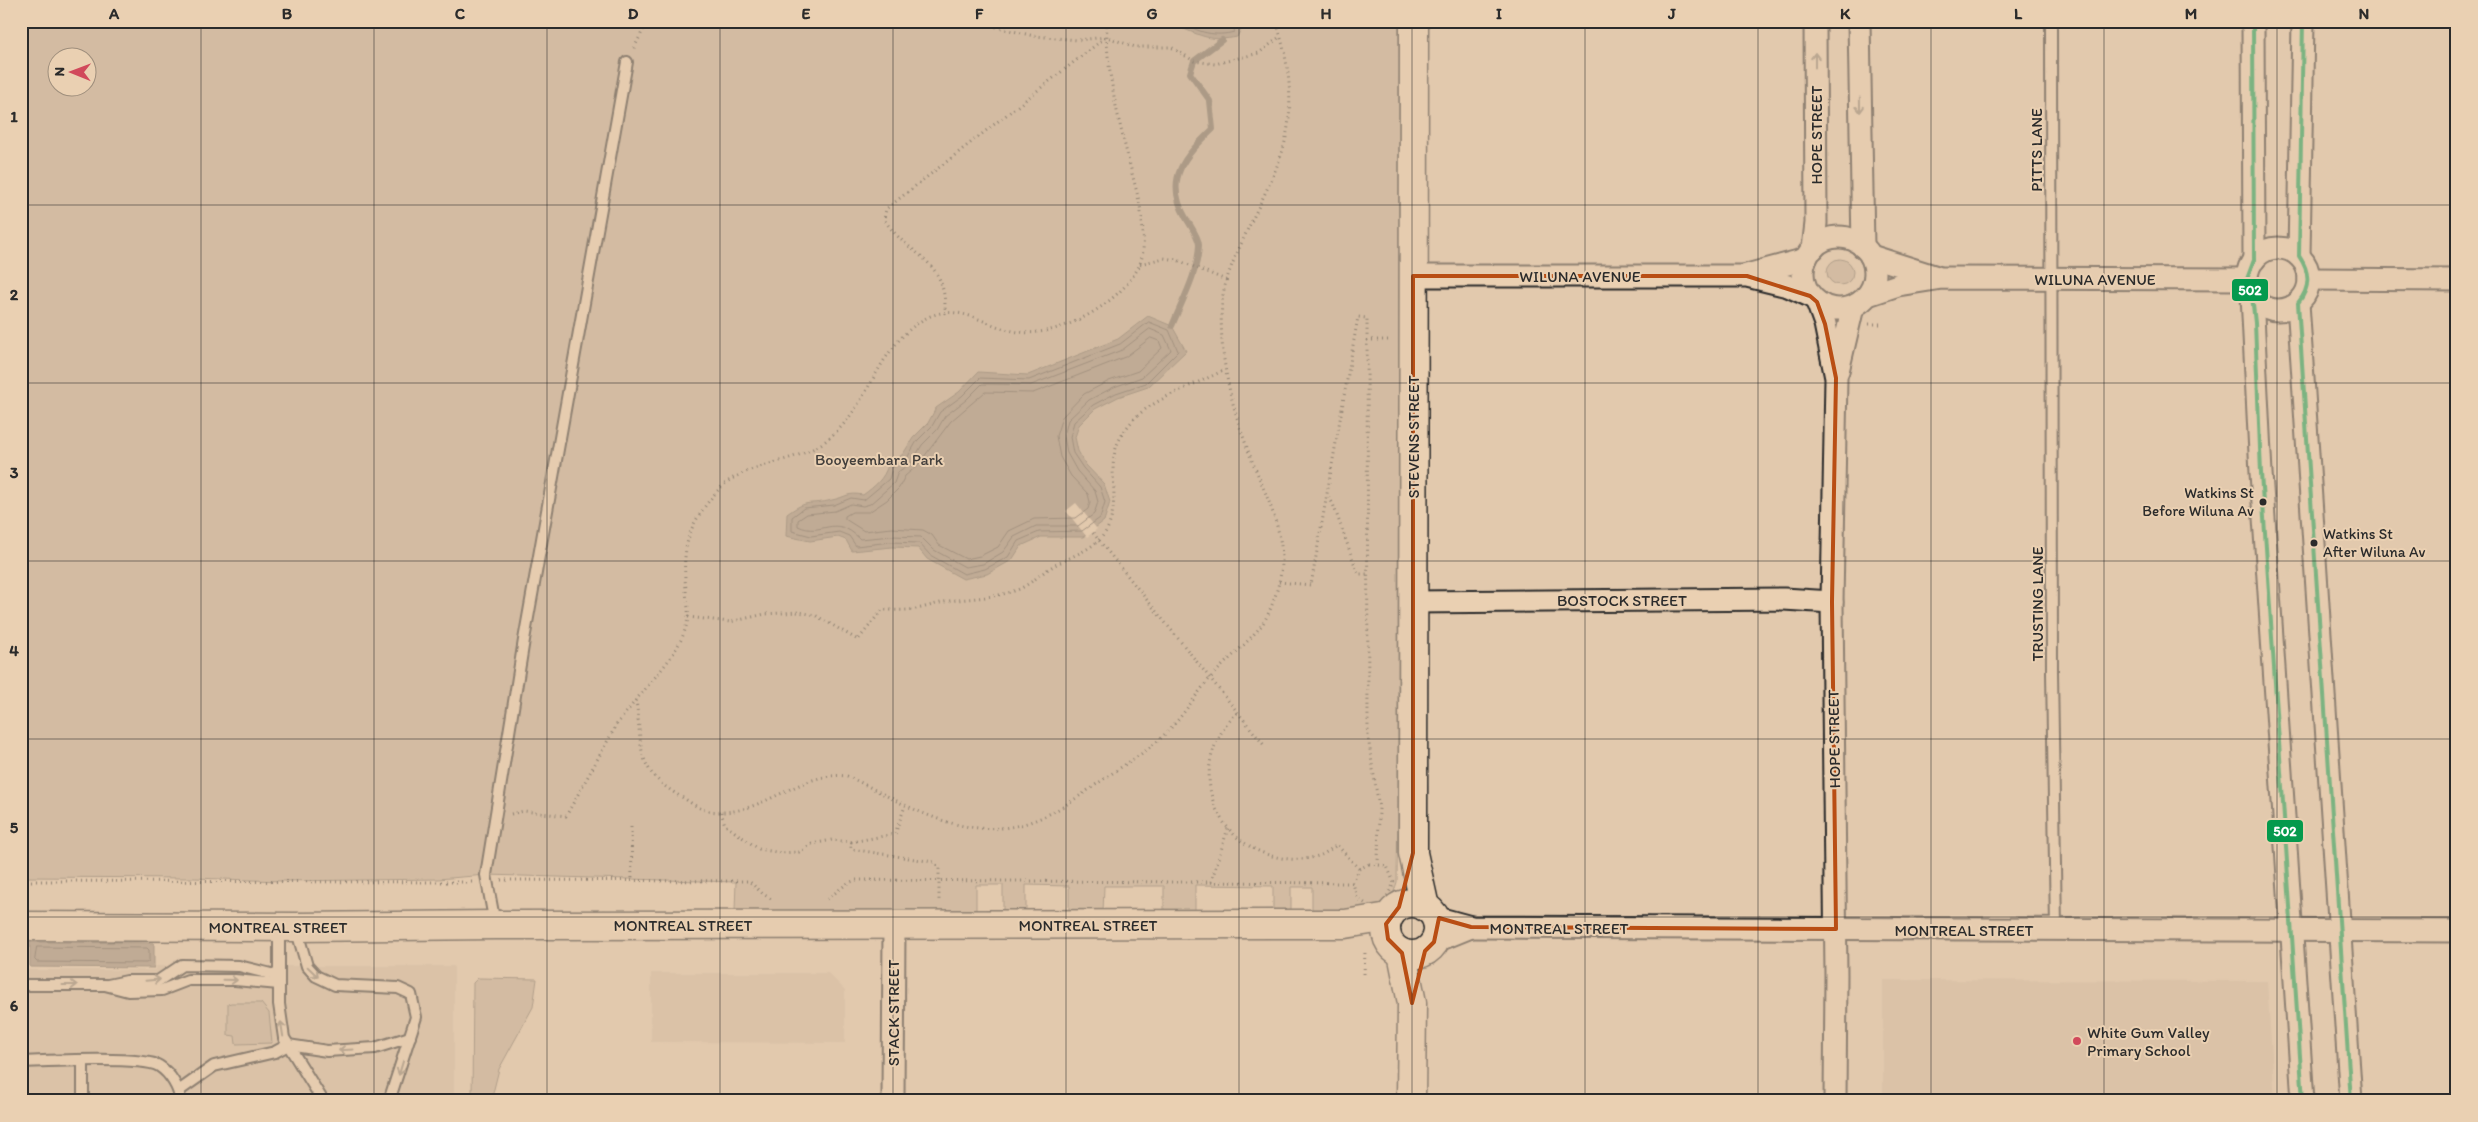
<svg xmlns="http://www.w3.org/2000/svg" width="2478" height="1122" viewBox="0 0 2478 1122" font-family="Itim,sans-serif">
<rect width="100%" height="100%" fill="#e2c9ad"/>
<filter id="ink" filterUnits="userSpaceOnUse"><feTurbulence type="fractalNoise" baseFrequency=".02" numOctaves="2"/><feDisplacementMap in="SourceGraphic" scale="10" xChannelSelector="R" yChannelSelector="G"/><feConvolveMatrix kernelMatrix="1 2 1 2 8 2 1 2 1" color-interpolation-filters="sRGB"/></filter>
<g filter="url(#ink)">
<g fill="#d2bba1">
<path d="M 21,948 L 26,948 L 26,970 L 156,970 L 156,966 L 454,966 L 454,1101 L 21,1101 Z"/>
<path d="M 651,973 L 828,973 L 845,990 L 845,1043 L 651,1042 Z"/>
<path d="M 1883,980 L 2267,981 L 2275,1101 L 1883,1101 Z"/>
</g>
<g fill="#c1ac95" stroke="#766c60" fill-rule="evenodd">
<path d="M 21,21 L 1399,21 L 1398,789 L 1397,882 L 1391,901 L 1383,907 L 1312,914 L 1312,887 L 1291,887 L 1291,914 L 1273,914 L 1273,886 L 1195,885 L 1195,913 L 1164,914 L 1164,886 L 1104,886 L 1103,913 L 1069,913 L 1069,886 L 1026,885 L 1026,912 L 1003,913 L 1003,885 L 976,885 L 976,913 L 735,911 L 736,882 L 486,875 L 438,879 L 281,881 L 194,878 L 21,877 ZM 58,58 L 88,58 L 88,88 L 58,88 Z"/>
<circle cx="1840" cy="272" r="13"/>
<path d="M 478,978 L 537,979 L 533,1007 L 499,1069 L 491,1101 L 472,1101 L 473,983 Z"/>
<path d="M 231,1003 L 261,1003 L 269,1013 L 272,1043 L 236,1044 L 235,1036 L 228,1035 L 228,1004 Z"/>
</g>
<g fill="#988878" stroke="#6c6359">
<path d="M 1177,21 L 1240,21 L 1242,27 L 1237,37 C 1212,42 1202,36 1179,27 Z"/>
<path d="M 1148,316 L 1172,326 L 1186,351 L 1148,387 L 1118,397 L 1095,409 L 1079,425 L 1075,437 L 1078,451 L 1086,465 L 1104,484 L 1110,502 L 1104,521 L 1083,537 L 1041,537 L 1021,546 L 1012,560 L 987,574 L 963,579 L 927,559 L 918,548 L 892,547 L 852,551 L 846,540 L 838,537 L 810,541 L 786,536 L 787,514 C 809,498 809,506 832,500 C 847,497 847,492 863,495 C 875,486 884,479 888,465 L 903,454 L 913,438 L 928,423 L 936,408 L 959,392 L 978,372 L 1028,375 L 1118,339 Z"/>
<path d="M 30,942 L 154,943 L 154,968 L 30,967 Z"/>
</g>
<path fill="#e2c9ad" d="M 1076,503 L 1097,529 L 1087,537 L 1066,511 Z"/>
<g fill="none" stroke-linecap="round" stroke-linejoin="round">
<g stroke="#57504a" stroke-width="1">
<path d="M 1182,21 C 1196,33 1217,37 1234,32 L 1236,21"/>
<path d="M 1149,322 L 1169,330 L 1178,351 L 1146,383 L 1116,393 L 1093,405 L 1074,422 L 1070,437 L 1073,453 L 1083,468 L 1100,487 L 1105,502 L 1100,518 L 1082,531 L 1039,532 L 1018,541 L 1008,557 L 985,569 L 964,574 L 930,555 L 919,543 L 891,542 L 856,546 L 849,536 L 839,532 L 811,536 L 792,531 L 792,517 L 804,508 L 834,505 L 851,498 L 864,500 L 889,479 L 892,468 L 907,458 L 917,441 L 932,426 L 940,412 L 962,396 L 980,378 L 1029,380 L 1120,344 Z"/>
<path d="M 1150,329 L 1164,335 L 1171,350 L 1142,377 L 1114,387 L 1089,400 L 1068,420 L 1064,436 L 1067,453 L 1077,471 L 1095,491 L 1098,502 L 1094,514 L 1078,526 L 1036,526 L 1014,537 L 1003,552 L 983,564 L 965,567 L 934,550 L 921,537 L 892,536 L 860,539 C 833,512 823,538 798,526 L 798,520 L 807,514 L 835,511 L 851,504 L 863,506 L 870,504 L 894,483 L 898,472 L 912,462 L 922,445 L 937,430 L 945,416 L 966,400 L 982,384 L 1031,385 L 1122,350 Z"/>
<path d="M 1151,338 L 1159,341 L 1162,348 L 1138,371 L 1109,381 L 1084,394 L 1062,417 L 1056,436 L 1060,457 L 1071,476 L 1088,494 L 1090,502 L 1088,509 L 1076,518 L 1034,519 L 1009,531 L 998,547 L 980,556 L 966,559 L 939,545 L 932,535 L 923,530 L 892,528 L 864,531 L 845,519 L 845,516 L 852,512 L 869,512 L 887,500 L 899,488 L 905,476 L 917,466 L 951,421 L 985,392 L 1033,393 L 1125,357 Z"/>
<path d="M 37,947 L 147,948 L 149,950 L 149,961 L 146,963 L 37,962 L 35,960 Z"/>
</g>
<path stroke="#6c6359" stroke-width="6" d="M 1172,326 C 1182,301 1198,273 1199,245 C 1199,237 1190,225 1186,218 C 1163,179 1185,156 1213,129 L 1210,101 L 1190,73 L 1194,61 L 1222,40"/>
<defs>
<g id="lane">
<path d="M 2051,21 L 2052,672 L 2056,929"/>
<path d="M 495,924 L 486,875 L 524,640 L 627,62"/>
<path d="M 296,928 L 307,966 L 316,976 L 335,985 L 398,988 L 411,994 L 416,1017 L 389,1101"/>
<path d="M 279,929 L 279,1004 L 284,1038 L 323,1101"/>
<path d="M 21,985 L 105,985 L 128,991 L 162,990 L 188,980 L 235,980 L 279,984"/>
<path d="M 108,985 L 127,981 L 158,981 L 182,965 L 239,966 L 279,976"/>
<path d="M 21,1062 C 46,1061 143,1056 159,1066 C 170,1073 180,1089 180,1101"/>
<path d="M 180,1090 L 214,1066 L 275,1052 L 288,1045 L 327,1051 L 375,1048 L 410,1037"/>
<path d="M 83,1101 L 83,1061"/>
</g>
<g id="street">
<path d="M 1859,21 L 1863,247"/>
<path d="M 2253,21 L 2254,260"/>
<circle cx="1839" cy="273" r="36"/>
<circle cx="2278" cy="279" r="31"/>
<path d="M 1813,249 L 1816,223 L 1815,21"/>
<path d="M 1871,256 L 1937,277"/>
<path d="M 2299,256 L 2303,21"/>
<path d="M 1747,275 L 1806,259"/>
<path d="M 1413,276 L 1747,276 L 1788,286 L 1810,296"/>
<path d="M 2309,279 L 2457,280"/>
<path d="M 1868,295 L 1898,285 L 1942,278 L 2247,279"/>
<path d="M 2252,296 L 2261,473 L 2303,1101"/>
<path d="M 1817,302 L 1825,324 L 1836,378 L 1832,602 L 1836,975 L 1835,1101"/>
<path d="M 2298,303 L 2351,1101"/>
<path d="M 1838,371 L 1853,307"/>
<path d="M 1412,602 L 1784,599 L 1832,602"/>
<path d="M 1434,917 L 1471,927 L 2457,931"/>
<path d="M 1434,942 L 1471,927"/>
<path d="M 893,1101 L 894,926"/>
</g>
<g id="secondary">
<path d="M 1414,21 L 1413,853 L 1425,907"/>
<circle cx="1412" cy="929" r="26"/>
<path d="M 21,926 L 296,927 L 495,925 L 1345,924 L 1389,917"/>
<path d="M 1402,953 L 1412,1003 L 1411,1101"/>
</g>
</defs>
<use href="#lane" stroke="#2b2b2b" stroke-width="14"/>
<use href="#street" stroke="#2b2b2b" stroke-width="25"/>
<use href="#secondary" stroke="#2b2b2b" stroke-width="31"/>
<g stroke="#2b2b2b" stroke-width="3" stroke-dasharray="1 4" stroke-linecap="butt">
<path d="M 982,21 L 992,26 L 1034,36 L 1078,40 L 1107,37 L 1135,47 L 1171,47 L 1194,61 L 1215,64 L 1259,53 L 1281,36"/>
<path d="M 1107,21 C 1104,76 1127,151 1140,205 C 1142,223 1147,249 1139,266 C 1121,303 1060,338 1019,332 C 986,328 957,298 921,321 C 876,350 869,407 828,439 C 800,462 760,461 730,480 C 717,489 706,504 698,517 C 684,539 683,563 686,589 C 686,598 689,608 688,617 C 684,649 655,676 636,700 C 643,751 634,771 685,799 C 691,803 698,808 705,810 C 756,823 797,770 847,776 C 897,799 944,833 1002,828 C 1047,824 1081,794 1117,770 C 1135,758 1152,748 1167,732 C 1182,717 1193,699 1206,683 C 1223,663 1245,646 1261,626 C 1272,612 1282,578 1282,561 C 1282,525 1264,491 1251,458 C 1232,409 1218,356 1222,303 C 1224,278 1236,256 1246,233 C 1256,211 1268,189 1277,166 C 1297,119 1291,68 1276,21"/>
<path d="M 634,48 L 648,21"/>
<path d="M 1140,264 L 1164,258 L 1177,260 L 1226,280"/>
<path d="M 945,314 C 947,255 909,259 884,219 L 886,209 L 1106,37"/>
<path d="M 1869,324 L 1881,324"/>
<path d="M 1367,340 L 1389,340"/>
<path d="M 1329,497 L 1333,504 L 1358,574 L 1367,574"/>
<path d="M 1093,533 L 1264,745"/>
<path d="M 1279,582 L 1311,585 L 1358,317 L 1367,318 L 1368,737 L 1379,808 L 1378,864"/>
<path d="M 688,617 L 730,622 L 765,614 L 799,612 L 815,615 L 858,640 L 882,610 C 893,610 905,611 916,609 C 927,607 938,603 949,601 C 972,598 994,598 1017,590 C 1030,585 1042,572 1055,565 C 1077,553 1104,547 1111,519 C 1121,479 1099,457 1134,419 C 1154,398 1198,384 1224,370"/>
<path d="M 1237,713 C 1188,760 1206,837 1272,856 C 1287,860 1305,861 1321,855 C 1326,853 1332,848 1337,845 L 1359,869"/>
<path d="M 721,812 L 725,825 L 759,849 L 781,853 L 799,852 L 812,844 L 832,840 L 851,842 L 851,849 L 934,862 L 939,868 L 939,901"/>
<path d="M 511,814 L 524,811 L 566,816 L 617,724 L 636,700"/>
<path d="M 631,827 L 632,881"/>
<path d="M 851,842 L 895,834 L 905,806"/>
<path d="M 1369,864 L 1387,866 L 1394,883 L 1383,904 L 1371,907 L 1357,898 L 1353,883 L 1359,869 Z"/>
<path d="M 501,880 L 749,881 L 763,894 L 773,900"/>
<path d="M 21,881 L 473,882"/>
<path d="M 1211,882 L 1228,828"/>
<path d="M 827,899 L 848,883 L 856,880 L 1353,883"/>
<path d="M 1364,974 L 1365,952"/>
</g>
<use href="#lane" stroke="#ead0b2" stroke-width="10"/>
<use href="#street" stroke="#ead0b2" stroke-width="21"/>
<use href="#secondary" stroke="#ead0b2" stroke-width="28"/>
<defs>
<g id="bus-1">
<path d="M 2253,21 L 2254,260 L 2247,279 L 2252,296 L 2255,323 L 2261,473 L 2303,1101"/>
<path d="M 2303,21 L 2299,256 C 2310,272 2311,287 2298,303 L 2351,1101"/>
</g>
</defs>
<use href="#bus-1" stroke="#ead0b2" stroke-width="8"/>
<use href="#bus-1" stroke="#049a4d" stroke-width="4"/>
</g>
<defs><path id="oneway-shaft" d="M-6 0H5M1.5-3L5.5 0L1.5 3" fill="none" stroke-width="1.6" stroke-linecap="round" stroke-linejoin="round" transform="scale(1.25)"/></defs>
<g stroke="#8a7e6e">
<use href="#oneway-shaft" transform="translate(1815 60) rotate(-90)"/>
<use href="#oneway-shaft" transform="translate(1860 105) rotate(89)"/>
<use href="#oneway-shaft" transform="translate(313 972) rotate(44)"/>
<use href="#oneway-shaft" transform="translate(153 980) rotate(-5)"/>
<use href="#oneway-shaft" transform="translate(230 980) rotate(1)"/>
<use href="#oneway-shaft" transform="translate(70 985)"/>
<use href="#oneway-shaft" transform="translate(282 1029) rotate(-99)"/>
<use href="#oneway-shaft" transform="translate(346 1050) rotate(177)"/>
<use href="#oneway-shaft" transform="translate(401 1068) rotate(107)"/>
</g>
</g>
<path d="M0 0H2478V1122H0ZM 1413,276 L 1747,276 L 1810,296 L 1817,302 L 1825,324 L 1836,378 L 1832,602 L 1836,929 L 1471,927 L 1439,918 L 1434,942 L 1425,951 L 1412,1003 L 1402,953 L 1388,939 L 1386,924 L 1399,907 L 1413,853 Z" fill="#e2c9ad" fill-opacity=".55" fill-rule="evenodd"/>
<path fill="none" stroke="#b94e14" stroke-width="4" stroke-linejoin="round" d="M 1413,276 L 1747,276 L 1810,296 L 1817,302 L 1825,324 L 1836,378 L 1832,602 L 1836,929 L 1471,927 L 1439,918 L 1434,942 L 1425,951 L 1412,1003 L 1402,953 L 1388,939 L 1386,924 L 1399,907 L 1413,853 Z"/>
<path fill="none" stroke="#2b2b2b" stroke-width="1" stroke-opacity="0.55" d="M 201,21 L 201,1101M 374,21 L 374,1101M 547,21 L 547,1101M 720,21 L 720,1101M 893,21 L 893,1101M 1066,21 L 1066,1101M 1239,21 L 1239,1101M 1412,21 L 1412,1101M 1585,21 L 1585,1101M 1758,21 L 1758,1101M 1931,21 L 1931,1101M 2104,21 L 2104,1101M 2277,21 L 2277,1101M 21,205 L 2457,205M 21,383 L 2457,383M 21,561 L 2457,561M 21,739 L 2457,739M 21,917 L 2457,917"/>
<g fill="#2b2b2b" stroke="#ead0b2" stroke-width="2">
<circle cx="2263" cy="502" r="4.5"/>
<circle cx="2314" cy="543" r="4.5"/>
</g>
<circle fill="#d1495b" stroke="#ead0b2" stroke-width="2" cx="2077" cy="1041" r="5"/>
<g text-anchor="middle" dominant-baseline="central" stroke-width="4" stroke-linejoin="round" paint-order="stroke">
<g font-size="15" fill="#2b2b2b" stroke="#ead0b2" text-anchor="end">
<text x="2254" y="493">Watkins St<tspan x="2254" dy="18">Before Wiluna Av</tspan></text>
<text x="2323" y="534" text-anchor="start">Watkins St<tspan x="2323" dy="18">After Wiluna Av</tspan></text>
</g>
<g font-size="16" fill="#2b2b2b" stroke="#ead0b2">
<text transform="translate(1816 135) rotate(-90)">HOPE STREET</text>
<text transform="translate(2036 150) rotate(-90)">PITTS LANE</text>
<text x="1580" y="276">WILUNA AVENUE</text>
<text x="2095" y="279">WILUNA AVENUE</text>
<text transform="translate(1413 437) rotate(-90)">STEVENS STREET</text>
<text x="1622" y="600">BOSTOCK STREET</text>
<text transform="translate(2037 604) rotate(-90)">TRUSTING LANE</text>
<text transform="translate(1834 739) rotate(-91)">HOPE STREET</text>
<text x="683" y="925">MONTREAL STREET</text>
<text x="1088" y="925">MONTREAL STREET</text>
<text x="278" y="927">MONTREAL STREET</text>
<text x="1559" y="928">MONTREAL STREET</text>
<text x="1964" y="930">MONTREAL STREET</text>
<text transform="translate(893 1013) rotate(-90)">STACK STREET</text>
</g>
<g font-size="16" fill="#423e3b" stroke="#ead0b2">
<text x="879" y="459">Booyeembara Park</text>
</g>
<g font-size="16" fill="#2b2b2b" stroke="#ead0b2" text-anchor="start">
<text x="2087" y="1032">White Gum Valley<tspan x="2087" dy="18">Primary School</tspan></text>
</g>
</g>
<g stroke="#ead0b2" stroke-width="2">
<rect x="2231" y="278" width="38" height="24" rx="5" fill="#049a4d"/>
<rect x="2266" y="819" width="38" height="24" rx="5" fill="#049a4d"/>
</g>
<g font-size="14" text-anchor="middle" font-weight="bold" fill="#fff">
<text x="2250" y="295">502</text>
<text x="2285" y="836">502</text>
</g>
<rect width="2478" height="1122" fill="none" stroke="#ead0b2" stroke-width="55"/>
<g transform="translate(72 72) rotate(271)"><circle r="24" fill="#ead0b2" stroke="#9e8e7c"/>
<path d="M0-4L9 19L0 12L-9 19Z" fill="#d1495b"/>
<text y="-8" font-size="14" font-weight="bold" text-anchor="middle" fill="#2b2b2b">N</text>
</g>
<rect x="28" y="28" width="2422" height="1066" fill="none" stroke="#2b2b2b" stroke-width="2"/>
<g font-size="16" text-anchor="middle" font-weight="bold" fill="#2b2b2b">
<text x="114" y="19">A</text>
<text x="287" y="19">B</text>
<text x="460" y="19">C</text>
<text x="633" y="19">D</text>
<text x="806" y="19">E</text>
<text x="979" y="19">F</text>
<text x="1152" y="19">G</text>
<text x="1326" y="19">H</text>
<text x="1499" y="19">I</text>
<text x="1672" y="19">J</text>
<text x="1845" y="19">K</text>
<text x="2018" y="19">L</text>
<text x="2191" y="19">M</text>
<text x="2364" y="19">N</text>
<text x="14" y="122">1</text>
<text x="14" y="300">2</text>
<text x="14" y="478">3</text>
<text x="14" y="656">4</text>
<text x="14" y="833">5</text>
<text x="14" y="1011">6</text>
</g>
</svg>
